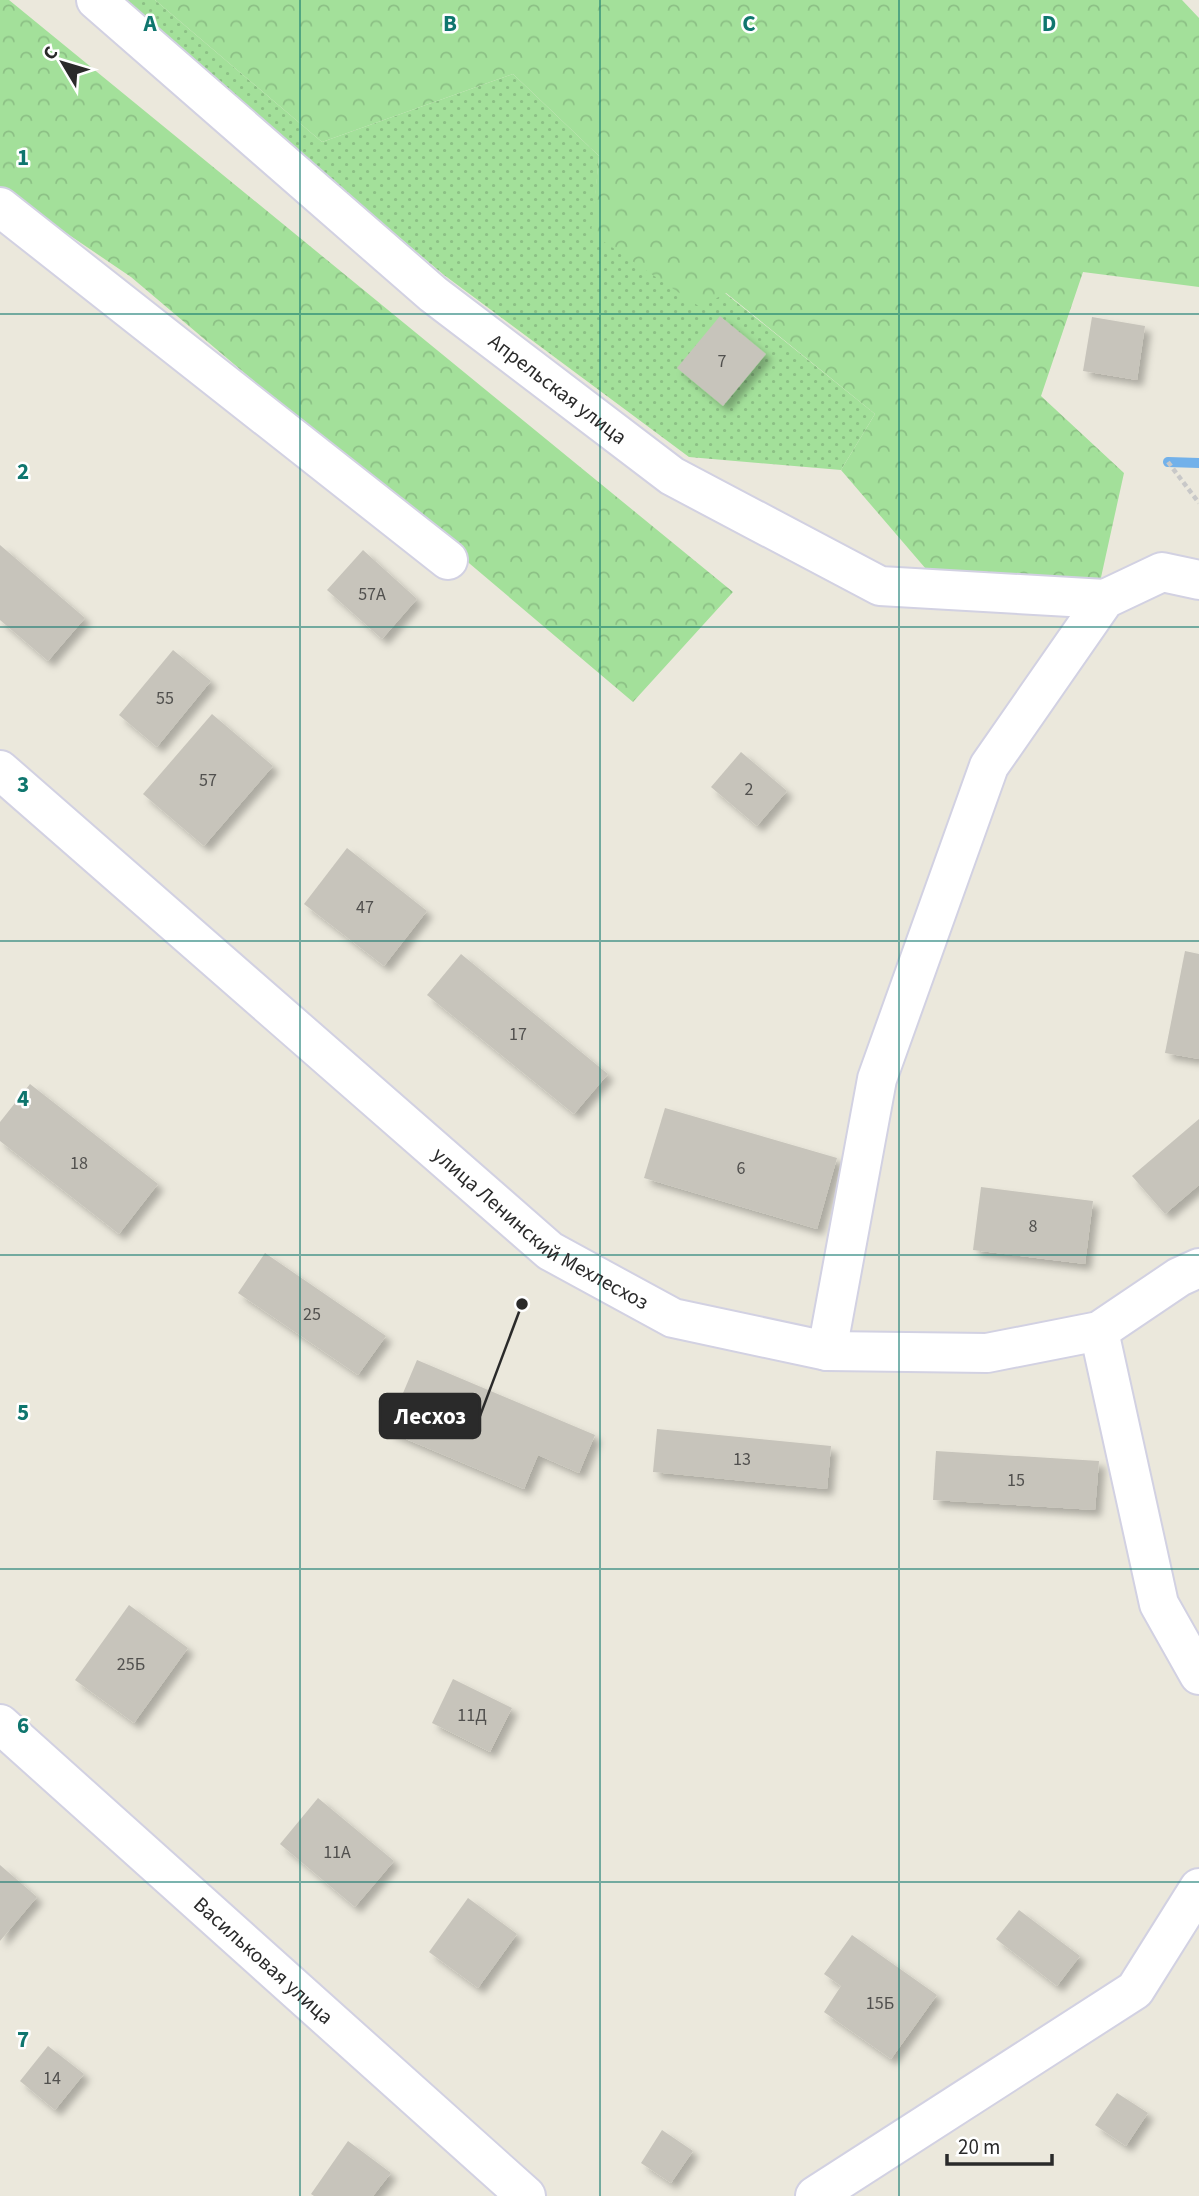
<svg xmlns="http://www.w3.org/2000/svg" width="1199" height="2196" viewBox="0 0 1199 2196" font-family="'Source Sans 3',sans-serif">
<defs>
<pattern id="green-dots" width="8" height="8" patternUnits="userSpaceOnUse" patternTransform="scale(1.75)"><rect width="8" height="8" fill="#a3e09a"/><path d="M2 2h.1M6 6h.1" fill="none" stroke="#8cc085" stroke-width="1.8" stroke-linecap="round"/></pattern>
<pattern id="forest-crowns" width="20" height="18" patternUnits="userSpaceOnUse" patternTransform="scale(1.75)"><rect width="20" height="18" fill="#a3e09a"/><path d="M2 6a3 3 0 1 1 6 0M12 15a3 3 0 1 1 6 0" fill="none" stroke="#8cc085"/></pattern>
<filter id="shadow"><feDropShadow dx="6" dy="6" stdDeviation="3.5" flood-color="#0004"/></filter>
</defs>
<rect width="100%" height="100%" fill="#ebe8dc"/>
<path fill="url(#green-dots)" d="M 117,0 L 155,0 L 322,142 L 513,74 L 599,156 L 592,233 L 725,293 L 875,414 L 841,470 L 689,457 L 444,275 Z"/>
<g fill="url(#forest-crowns)">
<path d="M 0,0 L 9,0 L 733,592 L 633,702 L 131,277 L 0,188 Z"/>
<path d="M 155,0 L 1182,0 L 1199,18 L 1199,287 L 1083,272 L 1041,396 L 1124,473 L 1100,582 L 926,569 L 841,470 L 875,414 L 726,293 L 700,307 L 591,233 L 599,156 L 513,74 L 322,142 Z"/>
</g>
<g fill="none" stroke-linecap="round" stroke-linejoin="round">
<path stroke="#72b1ea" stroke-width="10" d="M 1168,462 L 1199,463"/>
</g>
<g fill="#c7c4bb" filter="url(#shadow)">
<path d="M 720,316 L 766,354 L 723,406 L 677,368 Z"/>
<path d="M 1092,317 L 1145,326 L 1137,380 L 1083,371 Z"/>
<path d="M 0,545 L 85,618 L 48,661 L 0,620 Z"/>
<path d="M 363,550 L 417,599 L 382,639 L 327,590 Z"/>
<path d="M 173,650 L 211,681 L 157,747 L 119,715 Z"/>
<path d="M 212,714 L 273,766 L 204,846 L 143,794 Z"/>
<path d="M 741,752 L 787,791 L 757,826 L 711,787 Z"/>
<path d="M 347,848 L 427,911 L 384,966 L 304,904 Z"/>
<path d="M 1185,951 L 1199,954 L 1199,1059 L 1165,1053 Z"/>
<path d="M 461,954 L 608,1074 L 574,1114 L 427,995 Z"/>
<path d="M 30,1084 L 158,1184 L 119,1234 L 0,1141 L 0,1122 Z"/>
<path d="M 665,1108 L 837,1158 L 817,1229 L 644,1178 Z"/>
<path d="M 1199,1119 L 1199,1185 L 1165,1214 L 1132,1176 Z"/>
<path d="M 981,1187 L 1093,1201 L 1085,1264 L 973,1250 Z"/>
<path d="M 265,1253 L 386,1336 L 358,1375 L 238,1293 Z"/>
<path d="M 417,1360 L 595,1435 L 579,1473 L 538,1455 L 524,1489 L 387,1431 Z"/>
<path d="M 657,1429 L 831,1446 L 827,1489 L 653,1472 Z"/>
<path d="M 936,1451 L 1099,1461 L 1095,1510 L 933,1500 Z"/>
<path d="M 129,1605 L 188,1648 L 134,1723 L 75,1680 Z"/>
<path d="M 453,1679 L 512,1708 L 490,1752 L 432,1723 Z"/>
<path d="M 318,1798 L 394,1861 L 355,1907 L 280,1844 Z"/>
<path d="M 0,1865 L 37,1897 L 0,1941 Z"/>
<path d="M 468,1898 L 517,1934 L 478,1988 L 429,1952 Z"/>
<path d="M 1019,1910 L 1080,1956 L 1057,1986 L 996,1939 Z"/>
<path d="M 852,1935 L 937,1995 L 891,2059 L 824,2012 L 841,1986 L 824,1974 Z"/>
<path d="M 48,2046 L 84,2074 L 55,2110 L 20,2081 Z"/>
<path d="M 1117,2093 L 1148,2113 L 1126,2146 L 1095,2125 Z"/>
<path d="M 662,2130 L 693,2151 L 671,2183 L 641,2163 Z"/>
<path d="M 348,2141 L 391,2173 L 373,2196 L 314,2196 L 311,2194 Z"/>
</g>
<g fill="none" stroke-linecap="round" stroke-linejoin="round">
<defs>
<g id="minor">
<path id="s1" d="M 96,0 L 433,294 L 672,476 L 880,586 L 1105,599"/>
<path d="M 0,207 L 448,560"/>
<path id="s2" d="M 0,770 L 550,1251 L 673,1318 L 827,1351 L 987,1353 L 1099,1331 L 1179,1277 L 1199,1268"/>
<path d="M 1099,1331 L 1159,1604 L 1199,1675"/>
<path d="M 827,1351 L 877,1079 L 989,766 L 1105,599 L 1162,572 L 1199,580"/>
<path id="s3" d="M 0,1724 L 526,2196"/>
<path d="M 815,2196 L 1135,1990 L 1199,1888"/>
</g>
</defs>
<use href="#minor" stroke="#d2d1e2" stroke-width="42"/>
<path stroke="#c8c8c8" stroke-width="4.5" stroke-dasharray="5 3.5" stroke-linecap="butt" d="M 1168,462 L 1199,503"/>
<use href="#minor" stroke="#fff" stroke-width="38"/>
</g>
<path fill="none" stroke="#0f766e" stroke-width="2" stroke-opacity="0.55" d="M 300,0 L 300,2196M 600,0 L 600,2196M 899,0 L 899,2196M 0,314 L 1199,314M 0,627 L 1199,627M 0,941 L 1199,941M 0,1255 L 1199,1255M 0,1569 L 1199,1569M 0,1882 L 1199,1882"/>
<g text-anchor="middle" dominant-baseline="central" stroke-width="5" stroke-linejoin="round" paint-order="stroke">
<g font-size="18" fill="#51504e">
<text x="722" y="361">7</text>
<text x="372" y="594">57А</text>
<text x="165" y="698">55</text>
<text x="208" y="780">57</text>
<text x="749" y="789">2</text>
<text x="365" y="907">47</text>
<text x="518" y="1034">17</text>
<text x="79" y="1163">18</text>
<text x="741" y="1168">6</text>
<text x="1033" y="1226">8</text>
<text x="312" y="1314">25</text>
<text x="742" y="1459">13</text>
<text x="1016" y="1480">15</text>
<text x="131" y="1664">25Б</text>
<text x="472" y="1715">11Д</text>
<text x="337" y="1852">11А</text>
<text x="880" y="2003">15Б</text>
<text x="52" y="2078">14</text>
</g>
<g font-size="21" fill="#2a2a2a" stroke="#fff">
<text stroke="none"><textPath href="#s1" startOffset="604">Апрельская улица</textPath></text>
<text stroke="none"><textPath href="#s2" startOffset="710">улица Ленинский Мехлесхоз</textPath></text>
<text stroke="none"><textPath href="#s3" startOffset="354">Васильковая улица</textPath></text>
</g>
</g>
<g font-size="23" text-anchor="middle" font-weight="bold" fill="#0f766e" stroke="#fff" stroke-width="5" stroke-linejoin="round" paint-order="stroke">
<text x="150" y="31">A</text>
<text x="450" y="31">B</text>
<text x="749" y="31">C</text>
<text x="1049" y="31">D</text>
<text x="23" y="165">1</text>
<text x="23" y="479">2</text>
<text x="23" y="792">3</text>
<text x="23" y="1106">4</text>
<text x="23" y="1420">5</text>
<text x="23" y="1733">6</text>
<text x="23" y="2047">7</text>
</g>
<path fill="none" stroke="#2a2a2a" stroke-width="2.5" d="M522 1304L480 1416"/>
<circle fill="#2a2a2a" stroke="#fff" stroke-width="2.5" cx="522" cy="1304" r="7"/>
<rect fill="#2a2a2a" stroke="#2a2a2a" stroke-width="2.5" x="380" y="1394" width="100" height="44" rx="7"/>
<g font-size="23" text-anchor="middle" font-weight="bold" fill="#fff">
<text x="430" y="1424">Лесхоз</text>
</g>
<g transform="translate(63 63) rotate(308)" stroke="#ffffff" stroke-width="5" paint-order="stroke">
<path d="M0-5L12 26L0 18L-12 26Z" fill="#2a2a2a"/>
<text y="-10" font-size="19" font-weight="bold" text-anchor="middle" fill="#2a2a2a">С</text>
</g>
<path d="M947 2154v10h105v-10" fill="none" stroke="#2a2a2a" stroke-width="3.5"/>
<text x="958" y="2154" font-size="21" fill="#2a2a2a" stroke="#ffffff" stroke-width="5" paint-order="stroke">20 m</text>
</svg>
